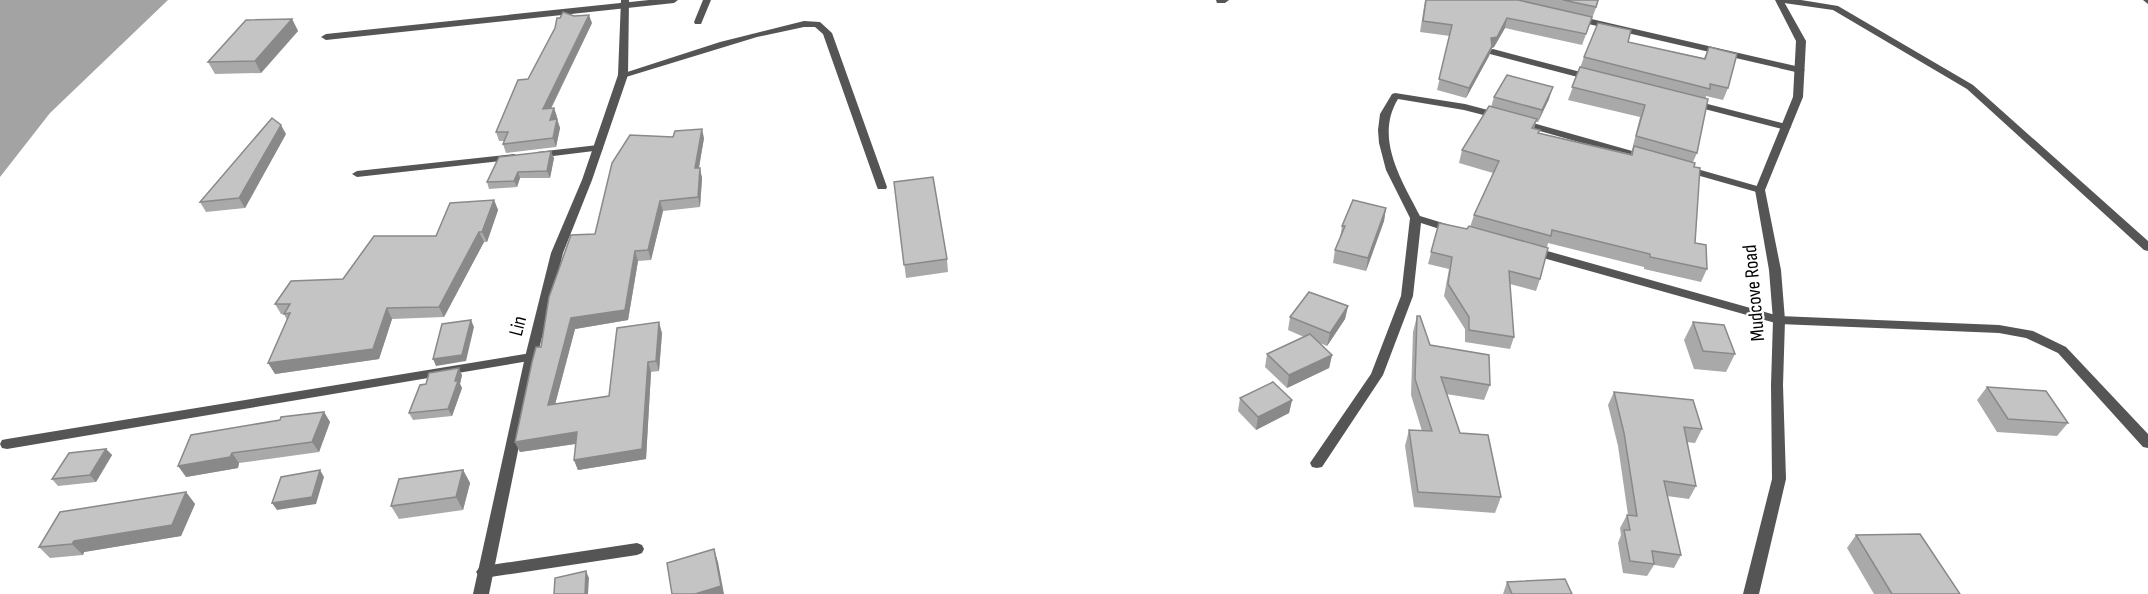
<svg xmlns="http://www.w3.org/2000/svg" width="2148" height="594" viewBox="0 0 2148 594" font-family="'Sofia Sans Condensed',sans-serif">
<rect width="100%" height="100%" fill="#fff"/>
<path fill="#a3a3a3" d="M 0,0 L 168,0 L 50,113 L 0,177 Z"/>
<g fill="none" stroke-linecap="round" stroke-linejoin="round">
<path fill="#555" fill-rule="evenodd" d="M 804,21 L 820,22 L 832,33 L 887,187 L 886,189 L 878,189 L 877,187 L 823,34 L 815,27 L 804,27 L 757,37 L 626,77 L 620,77 L 618,75 L 720,42 Z"/>
<g fill="#555" fill-rule="evenodd">
<path d="M 649,0 L 678,0 L 674,3 L 326,40 L 321,37 L 326,34 Z"/>
<path d="M 703,0 L 711,0 L 701,24 L 695,24 L 694,22 Z"/>
<path d="M 1216,0 L 1229,0 L 1225,3 L 1217,3 Z"/>
<path d="M 1780,0 L 1801,0 L 1838,6 L 1973,85 L 2148,241 L 2148,251 L 2144,250 L 1967,89 L 1833,10 L 1784,3 Z"/>
<path d="M 2143,0 L 2148,0 L 2148,4 Z"/>
<path d="M 1574,15 L 1800,67 L 1805,70 L 1800,73 L 1571,20 L 1571,16 Z"/>
<path d="M 1493,49 L 1596,76 L 1598,78 L 1593,81 L 1490,54 L 1490,50 Z"/>
<path d="M 1395,93 L 1465,104 L 1503,114 L 1504,116 L 1499,119 L 1464,110 L 1398,99 C 1374,138 1402,181 1420,216 L 1456,227 L 1458,229 L 1452,233 L 1421,223 L 1413,296 L 1383,375 L 1322,467 L 1317,468 L 1312,467 L 1310,463 L 1371,374 L 1401,296 L 1410,218 L 1386,170 L 1379,143 L 1378,130 L 1380,114 L 1392,94 Z"/>
<path d="M 1692,100 L 1790,125 L 1791,127 L 1786,130 L 1689,105 L 1689,101 Z"/>
<path d="M 1519,119 L 1650,156 L 1651,158 L 1650,160 L 1642,160 L 1515,124 L 1514,122 Z"/>
<path d="M 598,145 L 603,148 L 602,150 L 537,158 L 532,155 L 537,152 Z"/>
<path d="M 514,154 L 519,157 L 518,159 L 357,177 L 352,174 L 357,171 Z"/>
<path d="M 1683,165 L 1764,188 L 1765,190 L 1760,193 L 1679,170 L 1678,168 Z"/>
<path d="M 1533,247 L 1779,316 L 1999,325 L 2033,331 L 2066,347 L 2148,434 L 2148,448 L 2143,447 L 2058,353 L 2026,338 L 1999,333 L 1779,324 L 1529,254 L 1527,251 L 1529,248 Z"/>
<path d="M 531,353 L 535,354 L 537,357 L 535,360 L 7,449 L 2,448 L 0,444 L 2,440 L 7,439 Z"/>
<path d="M 637,543 L 642,545 L 644,549 L 642,553 L 637,555 L 484,578 L 479,576 L 476,572 L 479,568 L 484,566 Z"/>
</g>
<g fill="#555" fill-rule="evenodd">
<path d="M 621,0 L 629,0 L 628,75 L 592,180 L 563,253 L 537,357 L 489,594 L 473,594 L 525,357 L 551,253 L 582,180 L 618,75 Z"/>
<path d="M 1775,0 L 1783,0 L 1806,41 L 1803,97 L 1765,190 L 1781,270 L 1785,320 L 1783,385 L 1786,479 L 1759,594 L 1743,594 L 1772,479 L 1771,385 L 1773,320 L 1769,270 L 1755,190 L 1793,97 L 1796,41 Z"/>
</g>
</g>
<g fill="#a9a9a9">
<path d="M 1425,0 L 1599,0 L 1582,45 L 1505,28 L 1494,47 L 1492,48 L 1489,56 L 1466,98 L 1437,90 L 1450,36 L 1420,32 Z"/>
<path d="M 292,19 L 298,31 L 261,73 L 215,74 L 208,62 Z"/>
<path d="M 592,23 L 551,109 L 554,108 L 557,117 L 556,119 L 557,119 L 560,128 L 556,147 L 506,153 L 503,144 L 504,141 L 499,141 L 496,132 L 528,79 Z"/>
<path d="M 1628,42 L 1704,58 L 1709,47 L 1728,88 L 1723,100 L 1706,96 L 1697,153 L 1693,162 L 1694,167 L 1695,243 L 1707,269 L 1701,282 L 1644,269 L 1644,267 L 1548,243 L 1540,279 L 1536,291 L 1510,284 L 1514,337 L 1510,349 L 1465,342 L 1465,329 L 1444,296 L 1449,269 L 1428,264 L 1439,223 L 1467,229 L 1470,227 L 1474,215 L 1493,173 L 1459,163 L 1462,150 L 1491,107 L 1494,97 L 1549,99 L 1538,122 L 1536,122 L 1534,129 L 1539,133 L 1631,154 L 1640,117 L 1568,100 L 1584,57 Z"/>
<path d="M 286,134 L 245,208 L 206,212 L 200,202 Z"/>
<path d="M 704,138 L 699,168 L 702,178 L 700,207 L 663,211 L 651,260 L 638,261 L 628,320 L 575,329 L 555,404 L 609,396 L 662,333 L 659,371 L 651,372 L 646,459 L 578,470 L 574,460 L 576,444 L 520,452 L 515,442 L 541,347 L 595,234 Z"/>
<path d="M 554,158 L 550,178 L 520,178 L 517,187 L 489,189 L 487,182 Z"/>
<path d="M 894,182 L 947,259 L 948,272 L 906,278 Z"/>
<path d="M 494,200 L 498,210 L 487,242 L 484,242 L 444,317 L 392,319 L 379,359 L 275,374 L 287,320 L 284,314 L 281,314 L 275,304 L 343,279 L 436,236 Z"/>
<path d="M 1386,208 L 1384,221 L 1366,271 L 1333,263 L 1335,250 L 1340,238 L 1342,226 Z"/>
<path d="M 1348,306 L 1345,319 L 1327,346 L 1320,343 L 1332,355 L 1329,368 L 1287,388 L 1265,367 L 1267,354 L 1304,337 L 1288,330 L 1290,317 Z"/>
<path d="M 1417,316 L 1430,345 L 1490,385 L 1484,400 L 1446,394 L 1460,433 L 1501,497 L 1495,513 L 1414,507 L 1405,446 L 1409,430 L 1422,431 L 1411,395 L 1413,332 Z"/>
<path d="M 1693,322 L 1735,354 L 1726,372 L 1694,369 L 1684,340 Z"/>
<path d="M 462,375 L 460,384 L 462,388 L 452,416 L 413,420 L 409,413 L 426,384 Z"/>
<path d="M 1987,387 L 2068,423 L 2057,436 L 1997,432 L 1977,400 Z"/>
<path d="M 1614,392 L 1702,429 L 1695,443 L 1686,442 L 1696,486 L 1689,499 L 1667,496 L 1681,555 L 1674,568 L 1654,565 L 1647,576 L 1623,573 L 1618,543 L 1621,535 L 1620,528 L 1627,515 L 1628,515 L 1618,446 L 1608,405 Z"/>
<path d="M 1240,398 L 1292,400 L 1289,413 L 1256,430 L 1238,411 Z"/>
<path d="M 324,412 L 330,422 L 319,452 L 239,463 L 238,468 L 186,477 L 280,420 Z"/>
<path d="M 106,449 L 112,455 L 96,482 L 58,486 L 52,479 Z"/>
<path d="M 463,470 L 470,483 L 463,510 L 399,519 L 391,506 Z"/>
<path d="M 186,492 L 195,504 L 181,536 L 84,552 L 83,555 L 50,558 L 39,547 Z"/>
<path d="M 1856,535 L 1960,594 L 1874,594 L 1847,548 Z"/>
<path d="M 1507,582 L 1572,594 L 1503,594 Z"/>
</g>
<g fill="#898989">
<path d="M 589,15 L 592,23 L 546,118 L 543,109 Z"/>
<path d="M 1507,18 L 1505,28 L 1494,47 L 1492,48 L 1489,56 L 1466,98 L 1469,88 L 1491,38 Z"/>
<path d="M 292,19 L 298,31 L 261,73 L 255,61 Z"/>
<path d="M 1553,87 L 1549,99 L 1538,122 L 1542,110 Z"/>
<path d="M 554,108 L 557,117 L 553,128 L 550,120 Z"/>
<path d="M 557,119 L 560,128 L 556,147 L 553,138 Z"/>
<path d="M 281,125 L 286,134 L 245,208 L 239,198 Z"/>
<path d="M 702,129 L 704,138 L 697,178 L 695,168 Z"/>
<path d="M 551,151 L 554,158 L 550,178 L 547,171 Z"/>
<path d="M 700,168 L 702,178 L 700,207 L 698,197 Z"/>
<path d="M 518,172 L 520,178 L 517,187 L 514,181 Z"/>
<path d="M 494,200 L 498,210 L 487,242 L 482,232 Z"/>
<path d="M 660,201 L 663,211 L 651,260 L 648,250 Z"/>
<path d="M 1386,208 L 1384,221 L 1366,271 L 1368,258 Z"/>
<path d="M 479,232 L 484,242 L 444,317 L 439,307 Z"/>
<path d="M 635,251 L 638,261 L 628,320 L 575,329 L 552,416 L 548,405 L 571,318 Z"/>
<path d="M 1348,306 L 1345,319 L 1327,346 L 1330,333 Z"/>
<path d="M 387,308 L 392,319 L 379,359 L 275,374 L 268,363 Z"/>
<path d="M 471,320 L 474,327 L 466,361 L 436,366 L 433,359 Z"/>
<path d="M 659,322 L 662,333 L 659,371 L 656,361 Z"/>
<path d="M 1332,355 L 1329,368 L 1287,388 L 1289,375 Z"/>
<path d="M 648,362 L 651,372 L 646,459 L 578,470 L 574,460 Z"/>
<path d="M 459,368 L 462,375 L 460,384 L 462,388 L 452,416 L 448,409 Z"/>
<path d="M 1292,400 L 1289,413 L 1256,430 L 1258,417 Z"/>
<path d="M 324,412 L 330,422 L 319,452 L 312,442 Z"/>
<path d="M 577,432 L 581,443 L 520,452 L 515,442 Z"/>
<path d="M 106,449 L 112,455 L 96,482 L 90,475 Z"/>
<path d="M 232,453 L 239,463 L 238,468 L 186,477 L 178,466 Z"/>
<path d="M 320,470 L 324,477 L 316,504 L 277,510 L 272,503 Z"/>
<path d="M 463,470 L 470,483 L 463,510 L 456,497 Z"/>
<path d="M 186,492 L 195,504 L 181,536 L 84,552 L 83,555 L 72,544 L 74,541 Z"/>
<path d="M 714,549 L 718,562 L 724,594 L 695,594 Z"/>
<path d="M 586,571 L 589,578 L 588,594 L 585,594 Z"/>
</g>
<g fill="#c4c4c4" stroke="#898989" stroke-width="1.5">
<path d="M 1426,0 L 1518,0 L 1592,17 L 1586,34 L 1507,18 L 1497,37 L 1491,38 L 1492,46 L 1469,88 L 1439,79 L 1452,25 L 1423,21 Z"/>
<path d="M 1563,0 L 1598,0 L 1596,7 Z"/>
<path d="M 563,12 L 574,16 L 589,15 L 543,109 L 554,108 L 550,120 L 557,119 L 553,138 L 503,144 L 508,132 L 496,132 L 518,80 L 528,79 L 555,28 L 557,18 L 560,18 Z"/>
<path d="M 292,19 L 255,61 L 208,62 L 246,20 Z"/>
<path d="M 1598,23 L 1631,30 L 1628,42 L 1705,59 L 1709,47 L 1737,54 L 1728,88 L 1710,84 L 1710,89 L 1584,57 Z"/>
<path d="M 1580,67 L 1708,99 L 1697,153 L 1636,136 L 1645,105 L 1572,87 Z"/>
<path d="M 1507,75 L 1553,87 L 1542,110 L 1494,97 Z"/>
<path d="M 1489,106 L 1537,119 L 1532,128 L 1540,130 L 1538,133 L 1632,155 L 1634,146 L 1695,163 L 1694,167 L 1700,168 L 1695,243 L 1706,245 L 1707,269 L 1650,257 L 1650,254 L 1552,230 L 1551,236 L 1474,215 L 1499,161 L 1462,150 Z"/>
<path d="M 272,118 L 281,125 L 239,198 L 200,202 Z"/>
<path d="M 702,129 L 695,168 L 700,168 L 698,197 L 660,201 L 648,250 L 635,251 L 625,310 L 571,318 L 548,405 L 609,396 L 617,328 L 659,322 L 656,361 L 648,362 L 642,449 L 574,460 L 577,432 L 515,442 L 532,362 L 536,347 L 541,347 L 549,297 L 571,235 L 595,234 L 612,163 L 630,135 L 673,137 L 675,131 Z"/>
<path d="M 551,151 L 547,171 L 518,172 L 514,181 L 487,182 L 499,157 Z"/>
<path d="M 933,177 L 947,259 L 904,265 L 894,182 Z"/>
<path d="M 494,200 L 482,232 L 479,232 L 439,307 L 387,308 L 373,349 L 268,363 L 290,313 L 284,314 L 290,304 L 275,304 L 291,281 L 343,279 L 374,236 L 436,236 L 450,203 Z"/>
<path d="M 1353,200 L 1386,208 L 1368,258 L 1335,250 L 1345,226 L 1342,226 Z"/>
<path d="M 1439,223 L 1467,229 L 1469,226 L 1548,248 L 1540,279 L 1509,271 L 1514,337 L 1469,330 L 1469,317 L 1448,284 L 1452,257 L 1431,252 Z"/>
<path d="M 1309,292 L 1348,306 L 1330,333 L 1290,317 Z"/>
<path d="M 1417,316 L 1420,316 L 1430,345 L 1489,355 L 1490,385 L 1441,377 L 1460,433 L 1488,435 L 1501,497 L 1418,492 L 1409,430 L 1432,431 L 1415,379 Z"/>
<path d="M 471,320 L 462,355 L 433,359 L 442,324 Z"/>
<path d="M 1693,322 L 1724,325 L 1735,354 L 1703,351 Z"/>
<path d="M 1310,334 L 1332,355 L 1289,375 L 1267,354 Z"/>
<path d="M 459,368 L 455,381 L 458,381 L 448,409 L 409,413 L 420,385 L 426,384 L 429,373 Z"/>
<path d="M 1273,382 L 1292,400 L 1258,417 L 1240,398 Z"/>
<path d="M 1987,387 L 2046,391 L 2068,423 L 2008,419 Z"/>
<path d="M 1614,392 L 1693,400 L 1702,429 L 1684,427 L 1696,486 L 1664,481 L 1681,555 L 1652,551 L 1654,564 L 1630,561 L 1624,530 L 1630,530 L 1627,515 L 1637,516 L 1624,433 Z"/>
<path d="M 324,412 L 312,442 L 232,453 L 230,457 L 178,466 L 191,435 L 280,420 L 281,417 Z"/>
<path d="M 106,449 L 90,475 L 52,479 L 69,453 Z"/>
<path d="M 320,470 L 312,497 L 272,503 L 281,477 Z"/>
<path d="M 463,470 L 456,497 L 391,506 L 399,479 Z"/>
<path d="M 186,492 L 172,525 L 74,541 L 72,544 L 39,547 L 60,512 Z"/>
<path d="M 1920,534 L 1960,594 L 1892,594 L 1856,535 Z"/>
<path d="M 714,549 L 721,586 L 695,594 L 672,594 L 667,563 Z"/>
<path d="M 586,571 L 585,594 L 554,594 L 555,578 Z"/>
<path d="M 1565,579 L 1572,594 L 1512,594 L 1507,582 Z"/>
</g>
<g text-anchor="middle" dominant-baseline="central" stroke-width="4.5" stroke-linejoin="round" paint-order="stroke">
<g font-size="20" fill="#000" stroke="#fff">
<text transform="translate(1754 293) rotate(-95)">Mudcove Road</text>
<text transform="translate(518 326) rotate(-76)">Lin</text>
</g>
</g>
</svg>
